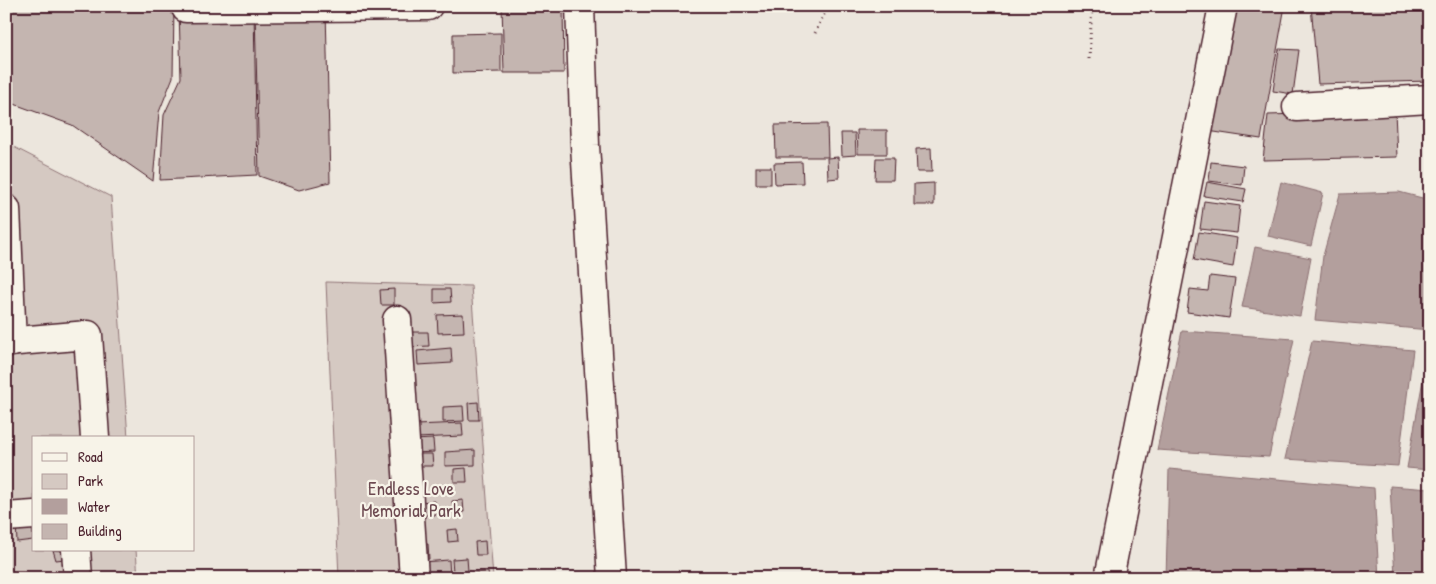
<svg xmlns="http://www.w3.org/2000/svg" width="1436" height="584" viewBox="0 0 1436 584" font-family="'Patrick Hand',sans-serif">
<rect width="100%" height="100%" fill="#ece6dd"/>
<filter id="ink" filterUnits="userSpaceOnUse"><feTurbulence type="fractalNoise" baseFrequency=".02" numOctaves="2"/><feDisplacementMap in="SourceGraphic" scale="10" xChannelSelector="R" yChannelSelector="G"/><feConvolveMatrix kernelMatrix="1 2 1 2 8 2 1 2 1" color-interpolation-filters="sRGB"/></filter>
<g filter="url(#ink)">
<g fill="#d5c9c2" stroke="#907476">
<path d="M 6,143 L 111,197 L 128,438 L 34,438 L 34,550 L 136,550 L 138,578 L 6,578 Z"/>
<path d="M 326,282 L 471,286 L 493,578 L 339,578 Z"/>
</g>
<g fill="#b39f9d" stroke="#896c6f">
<path d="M 1281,182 L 1323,193 L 1311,246 L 1268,236 Z"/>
<path d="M 1399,192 L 1430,200 L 1430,330 L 1315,320 L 1323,256 L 1340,194 Z"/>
<path d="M 1255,247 L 1311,258 L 1300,316 L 1242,307 Z"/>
<path d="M 1182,331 L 1294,339 L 1269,457 L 1157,450 Z"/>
<path d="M 1312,341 L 1413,350 L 1398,466 L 1285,459 Z"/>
<path d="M 1430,358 L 1430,470 L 1407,468 L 1423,380 Z"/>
<path d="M 1169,469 L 1374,488 L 1379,578 L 1166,578 Z"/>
<path d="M 1390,486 L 1430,489 L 1430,578 L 1395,578 Z"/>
</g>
<g fill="#c4b5b0" stroke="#4a1f2b">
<path d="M 6,6 L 174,6 L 173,77 L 159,112 L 153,181 L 72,125 L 6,101 Z"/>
<path d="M 502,6 L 563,6 L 564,73 L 504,73 Z"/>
<path d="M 1227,6 L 1285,6 L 1261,139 L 1201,130 Z"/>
<path d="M 1311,6 L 1430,6 L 1430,81 L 1318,84 Z"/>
<path d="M 326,9 L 330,182 L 299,190 L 259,176 L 255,10 Z"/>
<path d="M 179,11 L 254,11 L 257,175 L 160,180 L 164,115 L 181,78 Z"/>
<path d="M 501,33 L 501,72 L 453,73 L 453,34 Z"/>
<path d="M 1279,49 L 1299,50 L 1293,94 L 1273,91 Z"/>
<path d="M 1395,111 L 1397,157 L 1263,160 L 1268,115 Z"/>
<path d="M 827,124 L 828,157 L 776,157 L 775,125 Z"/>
<path d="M 857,130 L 887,130 L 887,154 L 858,154 Z"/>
<path d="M 841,133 L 855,133 L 856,155 L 842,156 Z"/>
<path d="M 931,148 L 932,172 L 917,172 L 916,149 Z"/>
<path d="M 838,157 L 839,178 L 828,179 L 827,158 Z"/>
<path d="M 876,158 L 894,158 L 893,180 L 875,180 Z"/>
<path d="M 802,162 L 803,183 L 775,184 L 774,163 Z"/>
<path d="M 1211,162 L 1244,166 L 1242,185 L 1209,181 Z"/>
<rect x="756" y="167" width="15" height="17"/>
<path d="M 1207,182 L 1246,189 L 1243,202 L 1204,196 Z"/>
<path d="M 934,183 L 934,205 L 914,205 L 914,184 Z"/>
<path d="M 1204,201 L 1240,206 L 1237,233 L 1200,229 Z"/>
<path d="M 1199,232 L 1237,238 L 1233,267 L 1194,260 Z"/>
<path d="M 1210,276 L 1235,279 L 1229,318 L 1187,312 L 1190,289 L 1208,291 Z"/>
<path d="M 394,289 L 394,305 L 381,305 L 380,290 Z"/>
<path d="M 434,289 L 450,289 L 451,302 L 434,303 Z"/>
<path d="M 463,314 L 464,332 L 438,333 L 437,315 Z"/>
<path d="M 409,332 L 428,332 L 429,346 L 409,347 Z"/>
<path d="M 451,348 L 452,363 L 418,365 L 417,351 Z"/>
<path d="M 478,402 L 479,420 L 469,420 L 468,403 Z"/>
<path d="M 463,406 L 464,421 L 443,422 L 443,407 Z"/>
<path d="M 462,423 L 463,436 L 416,438 L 416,425 Z"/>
<path d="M 433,439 L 434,452 L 415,453 L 414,440 Z"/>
<path d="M 475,450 L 475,465 L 445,466 L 445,452 Z"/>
<path d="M 420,454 L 432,454 L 433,466 L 420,466 Z"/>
<path d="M 466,468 L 467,482 L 454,482 L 454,469 Z"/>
<path d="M 463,500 L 464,512 L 453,513 L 452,501 Z"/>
<path d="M 435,501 L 436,515 L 417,515 L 417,502 Z"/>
<path d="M 16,524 L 32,524 L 33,540 L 17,542 Z"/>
<path d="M 457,529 L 458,541 L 448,542 L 447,530 Z"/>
<path d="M 485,541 L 486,555 L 476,555 L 475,542 Z"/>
<path d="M 428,544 L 429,559 L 418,559 L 418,545 Z"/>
<path d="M 53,550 L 65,551 L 73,558 L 56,560 Z"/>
<path d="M 467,558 L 468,571 L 453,572 L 452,559 Z"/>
<path d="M 449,560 L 450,578 L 423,578 L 422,562 Z"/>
<path d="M 488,572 L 489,578 L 470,578 L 470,573 Z"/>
</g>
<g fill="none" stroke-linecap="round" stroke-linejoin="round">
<defs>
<g id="minor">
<path d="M 185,6 L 186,8 L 428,6"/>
<path d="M 580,6 L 585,145 L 612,578"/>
<path d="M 1297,107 L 1430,99"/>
<path d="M 6,209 L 12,342"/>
<path d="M 397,320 L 414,578"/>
<path d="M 6,342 L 88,335 L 95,438"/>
<path d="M 6,517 L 34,515"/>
<path d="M 76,550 L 78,578"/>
<path d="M 1109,578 L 1223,6"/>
</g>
</defs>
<use href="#minor" stroke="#4a1f2b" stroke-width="31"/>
<g stroke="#4a1f2b" stroke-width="3" stroke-dasharray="1 4" stroke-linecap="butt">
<path d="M 815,33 L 828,6"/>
<path d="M 1089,59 L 1092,6"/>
</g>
<use href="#minor" stroke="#f7f3e8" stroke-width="28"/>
</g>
</g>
<g text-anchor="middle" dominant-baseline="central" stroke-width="4.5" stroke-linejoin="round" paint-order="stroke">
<g font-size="19" fill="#6d4a51" stroke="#f7f3e8">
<text x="411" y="488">Endless Love<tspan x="411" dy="22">Memorial Park</tspan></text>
</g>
</g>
<rect width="1436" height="584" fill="none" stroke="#f7f3e8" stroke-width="25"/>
<rect x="12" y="12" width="1411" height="559" fill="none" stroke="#4a1f2b" stroke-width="2" filter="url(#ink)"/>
<rect x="32" y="436" width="162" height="115" fill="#f7f3e8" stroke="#b29e9c"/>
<rect x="42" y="453" width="25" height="8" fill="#f7f3e8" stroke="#b29e9c"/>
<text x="78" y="462" font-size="15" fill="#4a1f2b">Road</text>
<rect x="42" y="474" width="25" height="15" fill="#d5c9c2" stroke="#b29e9c"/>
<text x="78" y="486" font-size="15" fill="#4a1f2b">Park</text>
<rect x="42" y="499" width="25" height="15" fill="#b39f9d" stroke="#b29e9c"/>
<text x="78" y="512" font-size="15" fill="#4a1f2b">Water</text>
<rect x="42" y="524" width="25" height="15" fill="#c4b5b0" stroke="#b29e9c"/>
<text x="78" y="536" font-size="15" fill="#4a1f2b">Building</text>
</svg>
